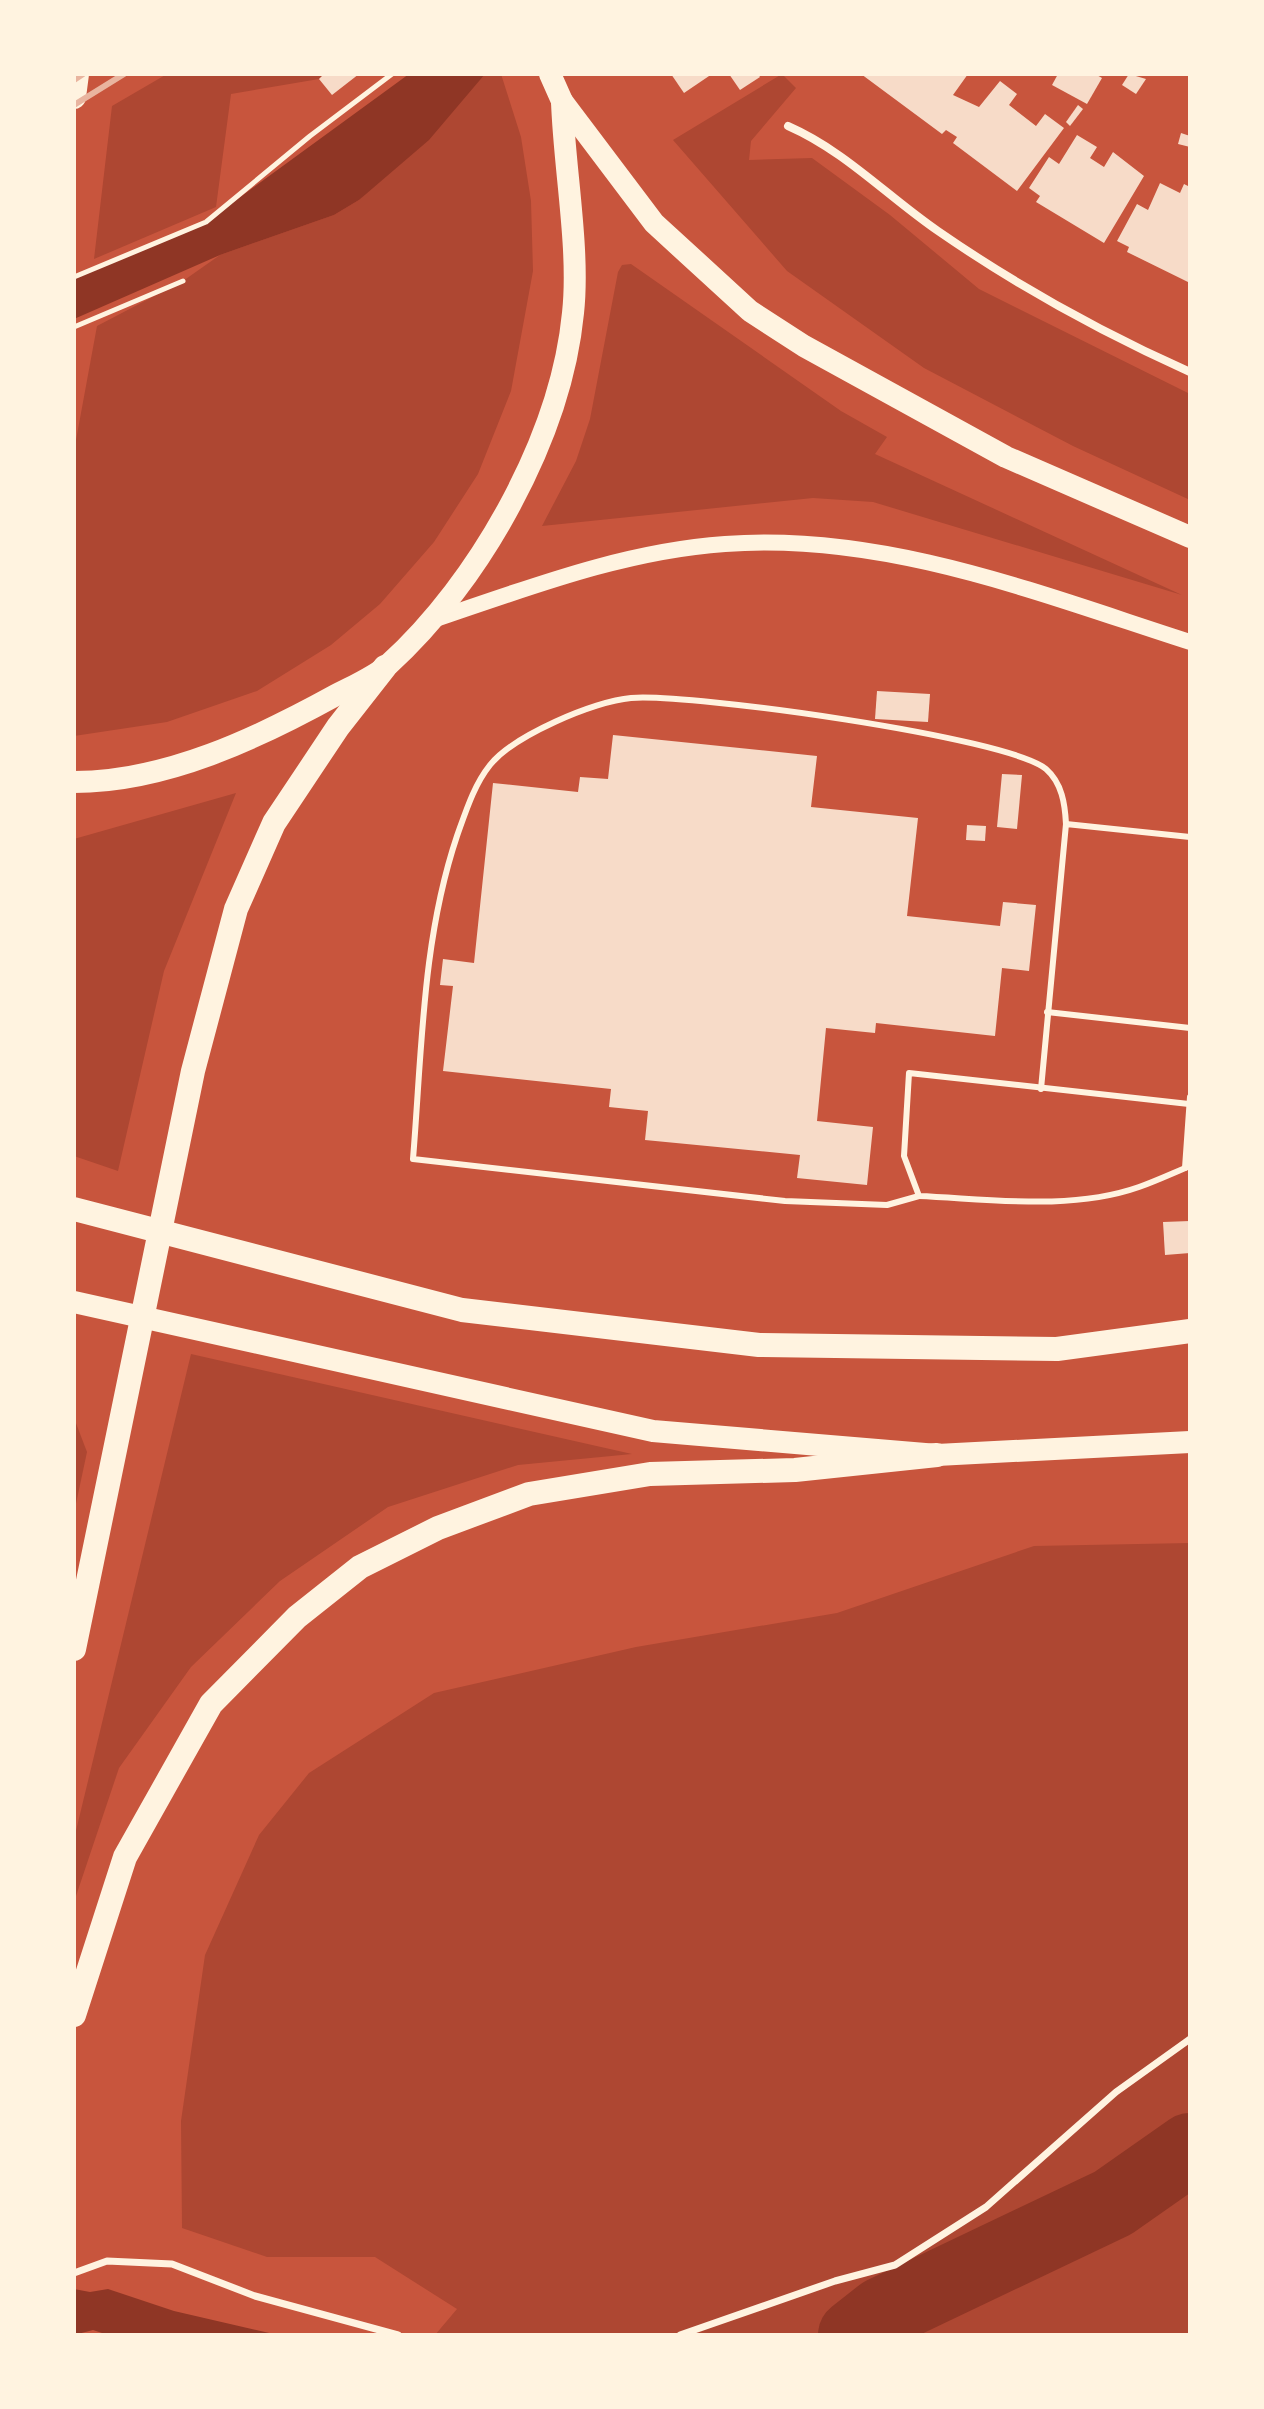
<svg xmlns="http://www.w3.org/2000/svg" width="1264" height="2409" viewBox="0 0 1264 2409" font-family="Montserrat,sans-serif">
<rect width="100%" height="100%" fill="#c8553d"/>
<g fill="#ae4732">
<path d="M 167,74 L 324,74 L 319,79 L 231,94 L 216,207 L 94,259 L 112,106 Z"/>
<path d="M 485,74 L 501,74 L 521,137 L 531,201 L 533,271 L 511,391 L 478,474 L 434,542 L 380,604 L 331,645 L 257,691 L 167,722 L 74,736 L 74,451 L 97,326 L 183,281 L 220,255 L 334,215 L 359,200 Z"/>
<path d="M 782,74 L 796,88 L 751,141 L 749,160 L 812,158 L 890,215 L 979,289 L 1190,394 L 1190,500 L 1073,446 L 924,368 L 787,271 L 673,140 Z"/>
<path d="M 631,264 L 841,411 L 887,437 L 875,454 L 1182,595 L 873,502 L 813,498 L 542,526 L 576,461 L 590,419 L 618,272 L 622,265 Z"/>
<path d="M 236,793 L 164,971 L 118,1171 L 74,1156 L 74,839 Z"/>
<path d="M 191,1354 L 632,1454 L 518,1465 L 388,1507 L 280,1581 L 191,1667 L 119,1768 L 74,1902 L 74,1839 Z"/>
<path d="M 74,1418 L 87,1452 L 74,1513 Z"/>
<path d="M 1190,1543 L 1190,2335 L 435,2335 L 457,2309 L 375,2257 L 267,2257 L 182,2228 L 181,2121 L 205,1955 L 259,1835 L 309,1773 L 434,1693 L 636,1647 L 837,1613 L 1034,1546 Z"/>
</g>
<g fill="#8f3625">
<path d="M 409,74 L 485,74 L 429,140 L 359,200 L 334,215 L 220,255 L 74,319 L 74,277 L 206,222 Z"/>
<path d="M 74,2289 L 90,2292 L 108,2289 L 174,2311 L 278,2335 L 108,2335 L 93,2330 L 74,2335 Z"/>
</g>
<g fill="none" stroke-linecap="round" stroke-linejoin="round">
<path stroke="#8f3625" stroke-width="72" d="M 854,2335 L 882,2313 L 1113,2203 L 1190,2149"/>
</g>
<g fill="#f7dbc8">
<path d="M 324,74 L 359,74 L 332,95 L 319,79 Z"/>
<path d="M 671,74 L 712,74 L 684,93 Z"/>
<path d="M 729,74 L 758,74 L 760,77 L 740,90 Z"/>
<path d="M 861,74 L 968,74 L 953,95 L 979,107 L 1000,81 L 1017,94 L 1009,105 L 1036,126 L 1045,114 L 1064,128 L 1017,191 L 953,143 L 957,137 L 946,130 L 942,134 Z"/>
<path d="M 1058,74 L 1095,74 L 1102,78 L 1087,104 L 1052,85 Z"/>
<path d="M 1129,74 L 1146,79 L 1136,94 L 1122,85 Z"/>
<path d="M 1078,105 L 1083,109 L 1070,126 L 1066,122 Z"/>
<path d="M 1181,133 L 1190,136 L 1190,147 L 1178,144 Z"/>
<path d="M 1077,135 L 1097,147 L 1090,158 L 1104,167 L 1113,152 L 1144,176 L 1104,243 L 1036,202 L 1040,196 L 1029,188 L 1049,157 L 1059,164 Z"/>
<path d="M 1160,183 L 1180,193 L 1184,184 L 1190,187 L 1190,283 L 1127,252 L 1129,247 L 1117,241 L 1137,204 L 1148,210 Z"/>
<path d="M 877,691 L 930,694 L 928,722 L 875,719 Z"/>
<path d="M 613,735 L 817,756 L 811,807 L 918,818 L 907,916 L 1000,926 L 1003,902 L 1036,905 L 1029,971 L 1002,968 L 995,1036 L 876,1023 L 875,1033 L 826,1028 L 817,1121 L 873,1127 L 867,1185 L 797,1178 L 800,1155 L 645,1140 L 648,1111 L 609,1107 L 611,1089 L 443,1071 L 453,986 L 440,985 L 443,959 L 474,963 L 493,783 L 578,792 L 580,777 L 608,779 Z"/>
<path d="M 1002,774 L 1022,775 L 1017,829 L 997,827 Z"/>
<path d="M 967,825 L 986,826 L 985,841 L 966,840 Z"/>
<path d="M 1190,1221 L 1190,1253 L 1165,1255 L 1163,1222 Z"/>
</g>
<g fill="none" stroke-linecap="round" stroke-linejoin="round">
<g stroke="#fff3e0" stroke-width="5">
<path d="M 74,277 L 206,222 L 310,136 L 392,74"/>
<path d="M 74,327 L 183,281"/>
</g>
<g stroke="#fff3e0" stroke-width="6">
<path d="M 1047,1012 L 1190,1028"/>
<path d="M 1041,1089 L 1066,824 L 1190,837"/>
<path d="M 1189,1104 L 909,1073 L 904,1156 L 919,1196 C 990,1199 1071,1211 1139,1187 C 1156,1181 1173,1173 1190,1166"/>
<path d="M 1185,1168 L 1190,1097"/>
<path d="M 919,1196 L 887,1205 L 785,1201 L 413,1159 C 422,1050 422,940 457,836 C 466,811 474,785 490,765 C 513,736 594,701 631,698 C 689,693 1008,737 1046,769 C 1062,783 1065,804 1066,824"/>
</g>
<g stroke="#fff3e0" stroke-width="7">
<path d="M 74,2273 L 107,2261 L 172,2264 L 255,2296 L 398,2335"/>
<path d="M 680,2335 L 835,2281 L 895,2265 L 986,2207 L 1116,2092 L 1190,2039"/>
</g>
<path stroke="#fff3e0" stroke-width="8" d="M 788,126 C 845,151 887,196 938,231 C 1019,287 1101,332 1190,372"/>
<path stroke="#fff3e0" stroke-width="16" d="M 433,620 C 528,588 624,551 725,544 C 885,532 1040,594 1190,642"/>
<g stroke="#fff3e0" stroke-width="22">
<path d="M 562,101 L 654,223 L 750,311 L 804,346 L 1006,457 L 1190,537"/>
<path d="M 74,782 C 166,782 258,738 336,695 C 353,686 374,677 388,665 C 480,582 561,437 573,313 C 580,249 564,167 562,101 L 550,74"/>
<path d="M 74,1302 L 653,1431 L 937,1455 L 1190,1442"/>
</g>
<g stroke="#fff3e0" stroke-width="24">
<path d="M 74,97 L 77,74"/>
<path d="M 74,1209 L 462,1310 L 759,1345 L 1057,1349 L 1190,1331"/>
<path d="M 74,1649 L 193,1071 L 236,909 L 274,823 L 338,727 L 385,667"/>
<path d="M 74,2015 L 125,1857 L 211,1704 L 297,1617 L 360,1567 L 438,1528 L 529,1494 L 650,1474 L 795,1470 L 937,1455"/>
</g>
<g stroke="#e9b49f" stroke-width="6">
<path d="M 74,80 L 83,74"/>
<path d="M 74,105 L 124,74"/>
</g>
</g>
<rect width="1264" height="2409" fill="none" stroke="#fff3e0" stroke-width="152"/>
</svg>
